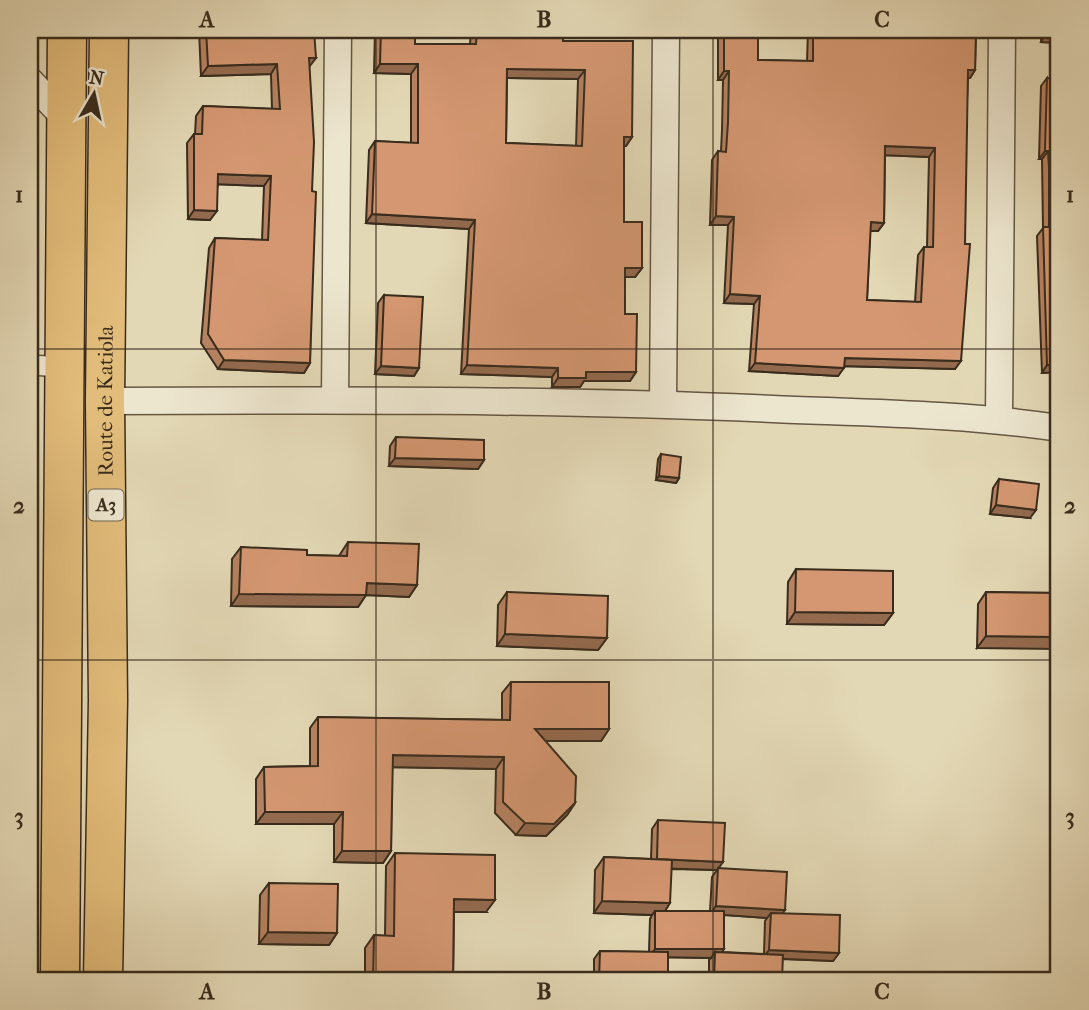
<svg xmlns="http://www.w3.org/2000/svg" width="1089" height="1010" viewBox="0 0 1089 1010" font-family="'IM FELL French Canon',serif">
<rect width="100%" height="100%" fill="#e3d8b5"/>
<filter id="stains"><feTurbulence type="fractalNoise" baseFrequency=".00286" numOctaves="4"/><feColorMatrix values="0 0 0 0 .2 0 0 0 0 .09 0 0 0 0 .02 0 0 0 .5 -.17"/></filter>
<radialGradient id="worn" r=".72"><stop offset=".6" stop-color="#630" stop-opacity="0"/><stop offset="1" stop-color="#630" stop-opacity=".3"/></radialGradient>
<g fill="none" stroke-linecap="round" stroke-linejoin="round">
<defs>
<path id="pedestrian" d="M 30,365 L 64,367"/>
<g id="minor">
<path d="M 30,81 L 67,120"/>
<path d="M 335,400 L 338,30"/>
<path d="M 105,401 C 328,400 551,399 773,409 C 869,413 965,414 1059,428"/>
<path d="M 663,404 L 666,30"/>
<path d="M 999,419 L 1002,30"/>
</g>
<g id="trunk">
<path d="M 60,980 L 67,30"/>
<path id="s1" d="M 103,980 L 108,700 L 105,401 L 109,30"/>
</g>
</defs>
<use href="#pedestrian" stroke="#645743" stroke-width="22"/>
<use href="#minor" stroke="#645743" stroke-width="29"/>
<use href="#trunk" stroke="#392c1d" stroke-width="41"/>
<use href="#pedestrian" stroke="#ede6cf" stroke-width="19"/>
<use href="#minor" stroke="#ede6cf" stroke-width="26"/>
<use href="#trunk" stroke="#e2bc7a" stroke-width="38"/>
</g>
<g fill="#b68261" stroke="#392c1d" stroke-width="2" fill-rule="evenodd">
<path d="M 199,30 L 314,30 L 309,67 L 312,191 L 310,363 L 304,373 L 218,369 L 201,343 L 209,248 L 215,238 L 262,240 L 264,186 L 218,184 L 210,220 L 188,219 L 187,143 L 194,134 L 195,134 L 196,116 L 203,106 L 272,109 L 271,74 L 201,76 Z"/>
<path d="M 375,30 L 415,30 L 415,44 L 470,44 L 471,30 L 563,30 L 563,41 L 632,137 L 626,146 L 624,146 L 624,222 L 642,268 L 635,277 L 625,277 L 625,314 L 636,372 L 630,381 L 584,381 L 580,387 L 552,387 L 552,377 L 461,374 L 469,229 L 366,223 L 369,150 L 375,141 L 411,143 L 411,74 L 374,73 ZM 507,78 L 578,79 L 576,146 L 506,143 Z"/>
<path d="M 718,30 L 758,30 L 758,60 L 807,61 L 808,30 L 976,30 L 975,70 L 970,78 L 968,78 L 955,369 L 844,366 L 838,376 L 749,371 L 754,304 L 724,303 L 728,225 L 710,225 L 712,160 L 718,151 L 721,151 L 722,130 L 723,80 L 718,80 ZM 885,155 L 929,157 L 927,247 L 924,247 L 918,255 L 915,302 L 867,300 L 870,231 L 878,231 L 884,223 Z"/>
<path d="M 1041,30 L 1059,30 L 1059,43 L 1041,42 Z"/>
<path d="M 1047,78 L 1059,372 L 1042,373 L 1037,236 L 1043,228 L 1042,159 L 1039,159 L 1041,86 Z"/>
<path d="M 384,295 L 419,368 L 414,376 L 375,374 L 378,303 Z"/>
<path d="M 396,437 L 484,460 L 478,469 L 389,466 L 390,446 Z"/>
<path d="M 661,454 L 679,478 L 676,483 L 656,480 L 658,459 Z"/>
<path d="M 999,479 L 1030,518 L 990,514 L 993,488 Z"/>
<path d="M 348,542 L 417,585 L 409,597 L 366,595 L 358,607 L 231,606 L 232,559 L 241,547 L 307,555 L 339,556 Z"/>
<path d="M 796,569 L 893,613 L 884,625 L 787,624 L 788,582 Z"/>
<path d="M 507,592 L 607,638 L 598,650 L 497,646 L 498,605 Z"/>
<path d="M 986,592 L 1059,593 L 977,648 L 978,604 Z"/>
<path d="M 511,682 L 609,729 L 601,741 L 545,741 L 575,803 L 567,815 L 546,836 L 516,835 L 495,813 L 496,769 L 392,767 L 391,851 L 383,863 L 334,862 L 334,824 L 256,824 L 256,779 L 264,767 L 310,766 L 310,728 L 318,717 L 502,720 L 502,693 Z"/>
<path d="M 658,820 L 723,862 L 718,868 L 785,910 L 782,913 L 839,953 L 833,961 L 782,959 L 782,980 L 709,980 L 709,960 L 711,958 L 668,957 L 668,980 L 594,980 L 594,959 L 600,951 L 649,952 L 650,919 L 652,915 L 594,913 L 595,870 L 604,857 L 651,859 L 652,829 ZM 671,869 L 717,870 L 712,877 L 710,911 L 665,911 ZM 724,915 L 767,918 L 765,921 L 764,954 L 722,952 Z"/>
<path d="M 395,853 L 486,912 L 454,912 L 453,980 L 365,980 L 365,948 L 374,935 L 385,936 L 386,866 Z"/>
<path d="M 269,883 L 337,933 L 329,945 L 259,944 L 260,895 Z"/>
</g>
<g fill="#946a4f" stroke="#392c1d" stroke-width="2">
<path d="M 1046,33 L 1059,34 L 1059,43 L 1041,42 Z"/>
<path d="M 309,58 L 316,58 L 309,67 Z"/>
<path d="M 277,64 L 271,74 L 201,76 L 208,66 Z"/>
<path d="M 380,64 L 418,64 L 411,74 L 374,73 Z"/>
<path d="M 507,69 L 585,70 L 578,79 L 501,78 Z"/>
<path d="M 968,70 L 975,70 L 970,78 L 962,78 Z"/>
<path d="M 724,71 L 729,71 L 723,80 L 718,80 Z"/>
<path d="M 624,137 L 632,137 L 626,146 L 618,146 Z"/>
<path d="M 885,146 L 935,148 L 929,157 L 879,155 Z"/>
<path d="M 1045,151 L 1048,151 L 1042,159 L 1039,159 Z"/>
<path d="M 218,174 L 271,176 L 264,186 L 211,184 Z"/>
<path d="M 194,210 L 217,211 L 210,220 L 188,219 Z"/>
<path d="M 372,214 L 475,220 L 469,229 L 366,223 Z"/>
<path d="M 716,216 L 734,217 L 728,225 L 710,225 Z"/>
<path d="M 871,222 L 884,223 L 878,231 L 865,231 Z"/>
<path d="M 625,268 L 642,268 L 635,277 L 619,277 Z"/>
<path d="M 730,294 L 760,296 L 754,304 L 724,303 Z"/>
<path d="M 845,358 L 961,361 L 955,369 L 839,366 Z"/>
<path d="M 224,360 L 310,363 L 304,373 L 218,369 Z"/>
<path d="M 755,363 L 844,368 L 838,376 L 749,371 Z"/>
<path d="M 1059,364 L 1059,372 L 1042,373 L 1047,365 Z"/>
<path d="M 467,365 L 558,368 L 552,377 L 461,374 Z"/>
<path d="M 381,366 L 419,368 L 414,376 L 375,374 Z"/>
<path d="M 586,372 L 636,372 L 630,381 L 584,381 L 580,387 L 552,387 L 558,378 Z"/>
<path d="M 395,458 L 484,460 L 478,469 L 389,466 Z"/>
<path d="M 659,476 L 679,478 L 676,483 L 656,480 Z"/>
<path d="M 996,505 L 1036,510 L 1030,518 L 990,514 Z"/>
<path d="M 367,583 L 417,585 L 409,597 L 366,595 L 358,607 L 231,606 L 239,594 Z"/>
<path d="M 795,612 L 893,613 L 884,625 L 787,624 Z"/>
<path d="M 505,634 L 607,638 L 598,650 L 497,646 Z"/>
<path d="M 986,636 L 1059,637 L 1059,649 L 977,648 Z"/>
<path d="M 535,729 L 609,729 L 601,741 L 527,741 Z"/>
<path d="M 393,755 L 504,757 L 496,769 L 384,767 Z"/>
<path d="M 575,803 L 567,815 L 546,836 L 516,835 L 525,823 Z"/>
<path d="M 265,812 L 343,812 L 334,824 L 256,824 Z"/>
<path d="M 342,851 L 391,851 L 383,863 L 334,862 Z"/>
<path d="M 657,859 L 723,862 L 717,870 L 651,868 Z"/>
<path d="M 454,899 L 495,900 L 486,912 L 446,912 Z"/>
<path d="M 602,901 L 670,903 L 662,916 L 655,911 L 652,915 L 594,913 Z"/>
<path d="M 716,906 L 785,910 L 779,918 L 771,913 L 767,918 L 710,914 Z"/>
<path d="M 268,932 L 337,933 L 329,945 L 259,944 Z"/>
<path d="M 655,949 L 724,949 L 718,958 L 715,952 L 711,958 L 649,957 Z"/>
<path d="M 769,950 L 839,953 L 833,961 L 763,958 Z"/>
</g>
<g fill="#d49771" stroke="#392c1d" stroke-width="2" fill-rule="evenodd">
<path d="M 206,30 L 314,30 L 316,58 L 309,58 L 314,142 L 312,191 L 316,192 L 310,363 L 224,360 L 208,334 L 215,238 L 268,240 L 271,176 L 218,174 L 217,211 L 194,210 L 194,134 L 202,134 L 203,106 L 280,109 L 277,64 L 208,66 Z"/>
<path d="M 381,30 L 415,30 L 415,44 L 476,44 L 477,30 L 563,30 L 563,41 L 633,41 L 632,137 L 624,137 L 624,222 L 642,222 L 642,268 L 625,268 L 625,314 L 637,314 L 636,372 L 586,372 L 586,378 L 558,378 L 558,368 L 467,365 L 475,220 L 372,214 L 375,141 L 418,143 L 418,64 L 380,64 ZM 507,69 L 585,70 L 582,146 L 506,143 Z"/>
<path d="M 724,30 L 758,30 L 758,60 L 813,61 L 813,30 L 976,30 L 975,70 L 968,70 L 965,244 L 970,244 L 961,361 L 845,358 L 844,368 L 755,363 L 760,296 L 730,294 L 734,217 L 716,216 L 718,151 L 726,152 L 728,122 L 729,71 L 724,71 ZM 885,146 L 935,148 L 933,247 L 924,247 L 921,302 L 867,300 L 871,222 L 884,223 Z"/>
<path d="M 1047,30 L 1059,30 L 1059,34 L 1046,33 Z"/>
<path d="M 1047,78 L 1059,79 L 1059,364 L 1047,365 L 1043,227 L 1049,227 L 1049,168 L 1048,151 L 1045,151 Z"/>
<path d="M 384,295 L 423,297 L 419,368 L 381,366 Z"/>
<path d="M 396,437 L 484,440 L 484,460 L 395,458 Z"/>
<path d="M 661,454 L 681,457 L 679,478 L 659,476 Z"/>
<path d="M 999,479 L 1039,484 L 1036,510 L 996,505 Z"/>
<path d="M 348,542 L 419,544 L 417,585 L 367,583 L 366,595 L 239,594 L 241,547 L 307,550 L 307,555 L 347,556 Z"/>
<path d="M 796,569 L 893,571 L 893,613 L 795,612 Z"/>
<path d="M 507,592 L 608,596 L 607,638 L 505,634 Z"/>
<path d="M 986,592 L 1059,593 L 1059,637 L 986,636 Z"/>
<path d="M 511,682 L 609,682 L 609,729 L 535,729 L 576,776 L 575,803 L 554,824 L 525,823 L 503,802 L 504,757 L 393,755 L 391,851 L 342,851 L 343,812 L 265,812 L 264,767 L 318,766 L 318,717 L 510,720 Z"/>
<path d="M 658,820 L 725,823 L 723,862 L 657,859 Z"/>
<path d="M 395,853 L 495,855 L 495,900 L 454,899 L 453,980 L 373,980 L 374,935 L 394,936 Z"/>
<path d="M 604,857 L 672,860 L 670,903 L 602,901 Z"/>
<path d="M 718,868 L 787,872 L 785,910 L 716,906 Z"/>
<path d="M 269,883 L 338,884 L 337,933 L 268,932 Z"/>
<rect x="655" y="911" width="69" height="38"/>
<path d="M 771,913 L 840,915 L 839,953 L 769,950 Z"/>
<path d="M 600,951 L 668,952 L 668,980 L 599,980 Z"/>
<path d="M 715,952 L 783,955 L 782,980 L 714,980 Z"/>
</g>
<path fill="none" stroke="#392c1d" stroke-width="2" stroke-opacity="0.55" d="M 376,30 L 376,980M 713,30 L 713,980M 30,349 L 1059,349M 30,660 L 1059,660"/>
<g text-anchor="middle" dominant-baseline="central" stroke-width="6" stroke-linejoin="round" paint-order="stroke">
<rect fill="#ede6cf" stroke="#6f6452" stroke-width="2" x="88.5" y="489.5" width="35" height="31" rx="5"/>
<g font-size="19" font-weight="bold" fill="#392c1d">
<text x="106" y="505">A3</text>
</g>
<g font-size="21" fill="#392c1d" stroke="#ede6cf">
<text stroke="none"><textPath href="#s1" startOffset="579">Route de Katiola</textPath></text>
</g>
</g>
<rect width="1089" height="1010" fill="none" stroke="#e3d8b5" stroke-width="77"/>
<g transform="translate(94 94) rotate(9)" stroke="#ede6cf" stroke-width="5" paint-order="stroke">
<path d="M0-5L12 26L0 18L-12 26Z" fill="#392c1d"/>
<text y="-10" font-size="19" font-weight="bold" text-anchor="middle" fill="#392c1d">N</text>
</g>
<rect x="38" y="38" width="1012" height="934" fill="none" stroke="#392c1d" stroke-width="2.5"/>
<g font-size="23" text-anchor="middle" font-weight="bold" fill="#392c1d">
<text x="207" y="27">A</text>
<text x="544" y="27">B</text>
<text x="882" y="27">C</text>
<text x="19" y="202">1</text>
<text x="1070" y="202">1</text>
<text x="19" y="513">2</text>
<text x="1070" y="513">2</text>
<text x="19" y="824">3</text>
<text x="1070" y="824">3</text>
<text x="207" y="999">A</text>
<text x="544" y="999">B</text>
<text x="882" y="999">C</text>
</g>
<rect width="100%" height="100%" filter="url(#stains)"/>
<rect width="100%" height="100%" fill="url(#worn)"/>
</svg>
